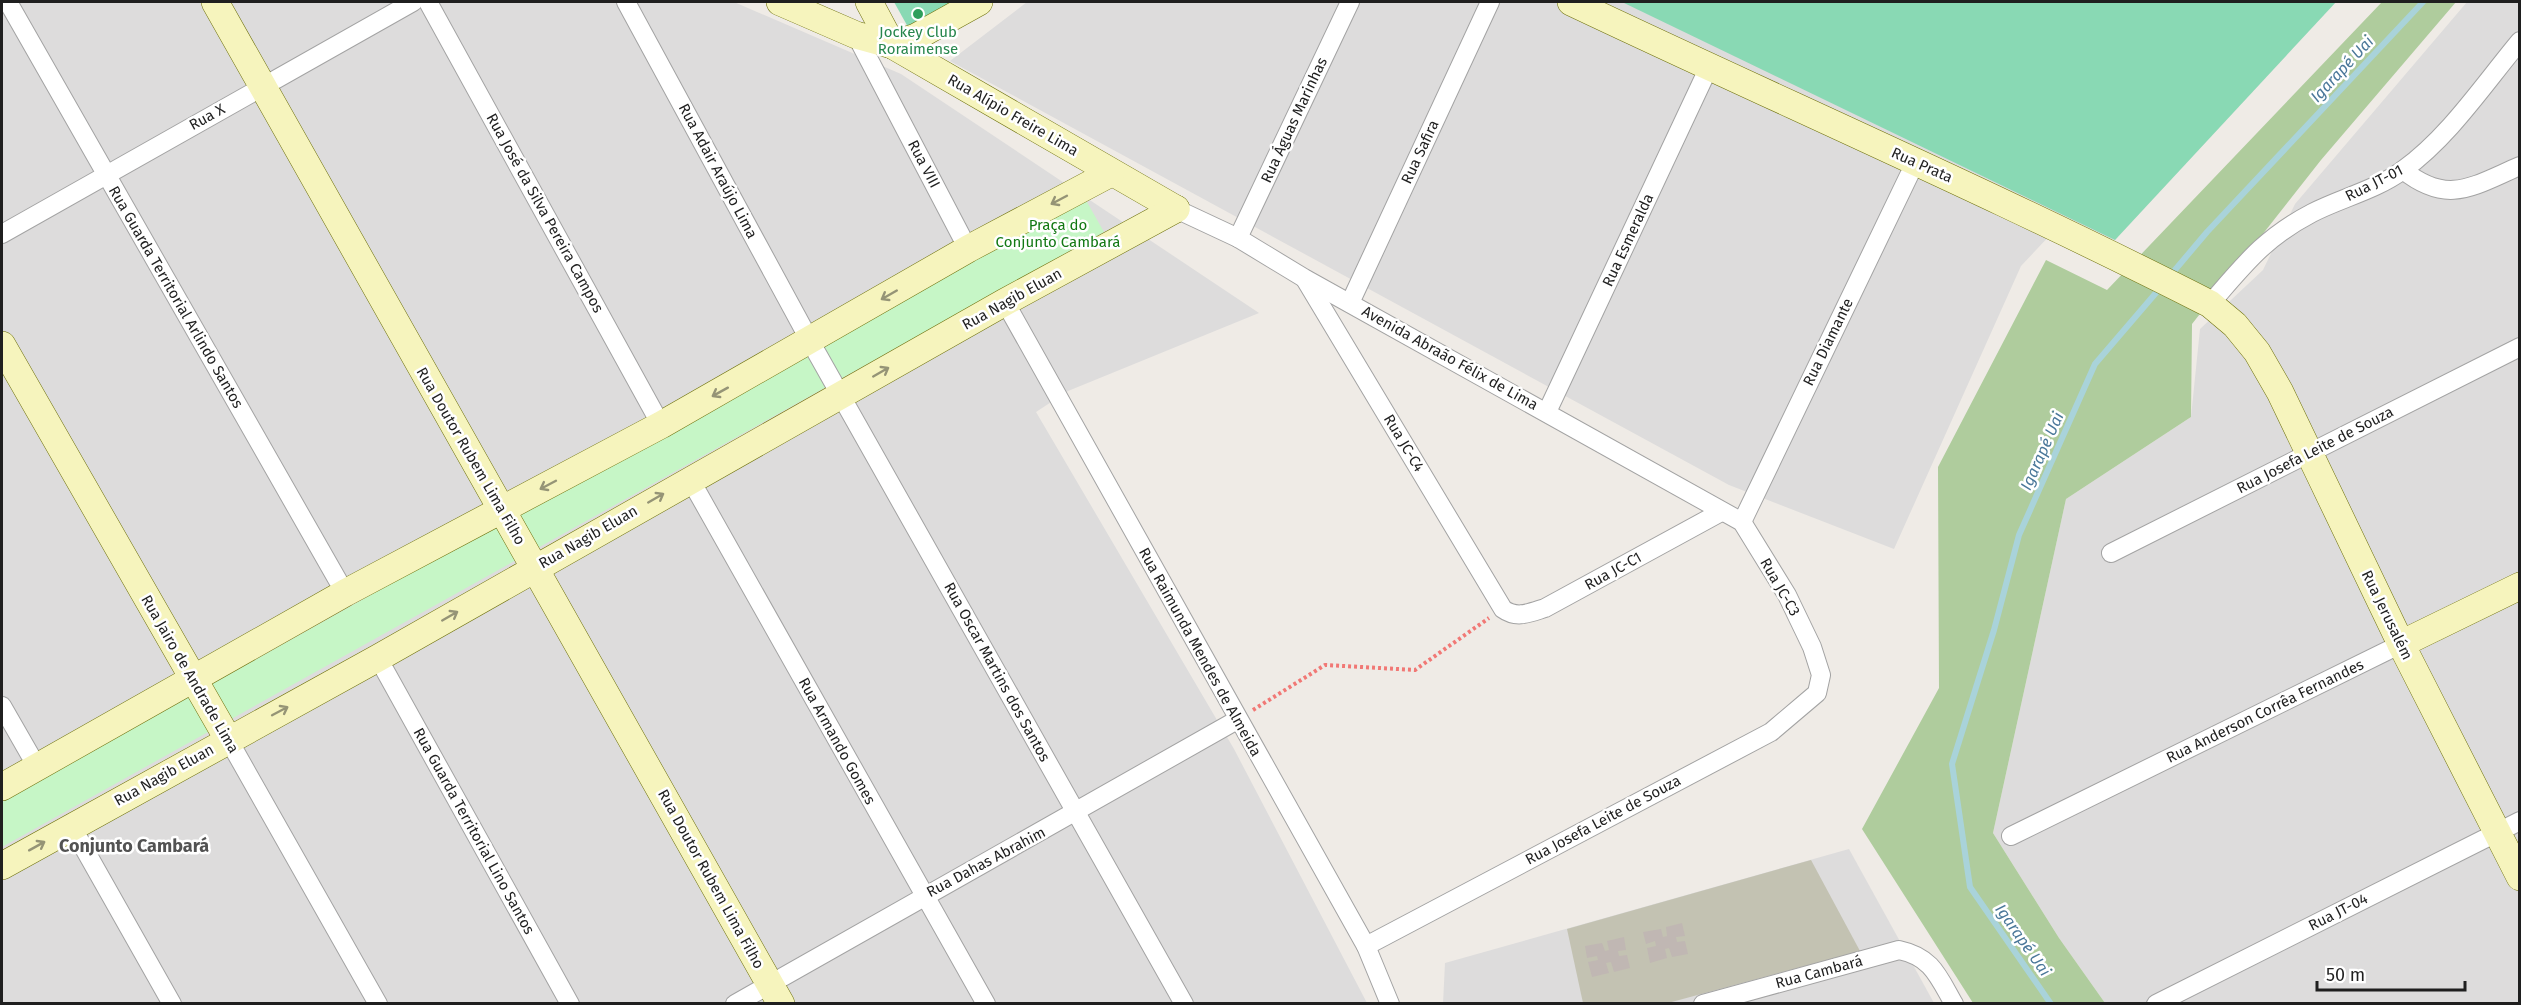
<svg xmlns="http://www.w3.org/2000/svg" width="2521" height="1005" viewBox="0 0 2521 1005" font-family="'Fira Sans',sans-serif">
<rect width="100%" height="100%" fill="#efebe6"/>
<g fill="#dddcdc">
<path d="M 2,2 L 734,2 L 901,74 L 1259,313 L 1068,391 L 1036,412 L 1234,749 L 1367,1003 L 2,1004 Z"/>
<path d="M 1027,2 L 2336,2 L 2115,240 L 2054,231 L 2021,266 L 1894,549 L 1729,485 L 950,61 Z"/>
<path d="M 2467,2 L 2519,2 L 2519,1003 L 2105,1003 L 2059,938 L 1993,833 L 2066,499 L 2191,417 L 2200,329 L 2263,270 L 2295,204 Z"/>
<path d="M 1849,849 L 1934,1003 L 1443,1004 L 1445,963 Z"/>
</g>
<path fill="#c3c2b2" d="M 1811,860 L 1860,951 L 1668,1003 L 1583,1003 L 1567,929 Z"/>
<path fill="#afcc9d" d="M 2382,2 L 2456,2 L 2321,160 L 2192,324 L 2191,417 L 2066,499 L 1993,833 L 2059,938 L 2105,1003 L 1973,1003 L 1862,829 L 1939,688 L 1938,467 L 2046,260 L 2107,290 Z"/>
<path fill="#c6f6c6" d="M 1083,195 L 1104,232 L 2,847 L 2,802 Z"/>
<g fill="#89d9b4">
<path d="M 894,2 L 961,2 L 908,27 Z"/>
<path d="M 1622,2 L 2336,2 L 2115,240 Z"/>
</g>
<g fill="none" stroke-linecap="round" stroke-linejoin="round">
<g stroke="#a9d3da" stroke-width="6">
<path d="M 2169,277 L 2207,232 L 2423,2"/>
<path d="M 2051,1004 L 1970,887 L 1952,764 L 1994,630 L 2019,535 L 2095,364 L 2161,287"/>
</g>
</g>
<g fill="#c0b7b3">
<path d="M 1682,923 L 1685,936 L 1676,937 L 1677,942 L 1685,941 L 1688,954 L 1672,957 L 1669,948 L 1665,949 L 1667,958 L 1650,963 L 1647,948 L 1656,946 L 1655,941 L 1646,944 L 1643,932 L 1661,929 L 1663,937 L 1667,936 L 1666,927 Z"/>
<path d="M 1624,937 L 1626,950 L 1618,951 L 1619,956 L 1627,955 L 1630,968 L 1614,972 L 1611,962 L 1606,963 L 1609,973 L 1592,977 L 1588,962 L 1598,960 L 1597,956 L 1587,958 L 1585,946 L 1602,943 L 1605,951 L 1609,950 L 1607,941 Z"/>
</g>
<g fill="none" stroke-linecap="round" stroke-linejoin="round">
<defs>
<g id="street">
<path d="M 8,2 L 345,593"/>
<path d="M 428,2 L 661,425"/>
<path d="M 626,2 L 810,341 L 1184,1004"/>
<path d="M 856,35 L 968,249"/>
<path d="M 2403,170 C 2448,206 2473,186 2520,166"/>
<path d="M 1176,209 L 1238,238 L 1304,278 L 1742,522 L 1787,595 L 1812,647 L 1821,675 L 1817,693 L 1771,732 L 1366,946"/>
<path d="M 2,234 L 413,2"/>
<path d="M 1238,238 L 1350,2"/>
<path d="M 1305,279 L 1503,609 C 1517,619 1529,613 1545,608 L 1721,512"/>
<path d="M 1005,302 L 1366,946 L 1390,1004"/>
<path d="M 1350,303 L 1490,2"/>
<path d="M 2210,304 C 2244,265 2264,238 2312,213 C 2341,198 2376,190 2403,170 C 2449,137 2484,84 2520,41"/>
<path d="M 1547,412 L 1709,67"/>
<path d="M 690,479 L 986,1004"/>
<path d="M 1742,522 L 1915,163"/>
<path d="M 2111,553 L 2520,347"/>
<path d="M 378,658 L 570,1004"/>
<path d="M 2,706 L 37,767"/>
<path d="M 228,739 L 378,1004"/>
<path d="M 72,827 L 172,1004"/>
<path d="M 2011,836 L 2401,644"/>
<path d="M 735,1004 L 1237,720"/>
<path d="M 1703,1004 L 1899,950 C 1932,957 1938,976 1954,1004"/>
<path d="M 2156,1004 L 2520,821"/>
</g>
<g id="secondary">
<path d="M 215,2 L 781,1004"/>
<path d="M 780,2 L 856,35 L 892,45 L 1176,209"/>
<path d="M 869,2 L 892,45"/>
<path d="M 1571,2 C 1784,103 2000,197 2210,304 L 2235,325 L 2257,352 L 2280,392 L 2401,644 L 2520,877"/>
<path d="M 892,45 L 916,37 L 979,2"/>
<path d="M 2,345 L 228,739"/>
<path d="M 2401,644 L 2520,586"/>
<path d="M 2,787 L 345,593 L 661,425 L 968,249 L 1111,173"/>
<path d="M 2,866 L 378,658 L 1005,302 L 1176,209"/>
</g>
</defs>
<use href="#street" stroke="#a3a3a3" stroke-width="20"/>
<use href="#secondary" stroke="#6e710c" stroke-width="28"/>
<path stroke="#f17875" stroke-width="4" stroke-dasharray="3 3" stroke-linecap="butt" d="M 1253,710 L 1325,665 L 1415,670 L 1489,618"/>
<use href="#street" stroke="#fff" stroke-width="18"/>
<use href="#secondary" stroke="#f6f4bd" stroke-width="27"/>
</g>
<defs><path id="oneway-shaft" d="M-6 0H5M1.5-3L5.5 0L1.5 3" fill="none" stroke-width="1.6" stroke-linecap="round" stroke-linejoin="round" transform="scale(1.5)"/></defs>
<g stroke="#959476">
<use href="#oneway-shaft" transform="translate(1059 200) rotate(152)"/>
<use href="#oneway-shaft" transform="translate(889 295) rotate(150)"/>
<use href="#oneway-shaft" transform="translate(881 372) rotate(-30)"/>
<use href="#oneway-shaft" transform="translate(720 392) rotate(151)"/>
<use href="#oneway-shaft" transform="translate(548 485) rotate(152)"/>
<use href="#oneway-shaft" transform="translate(656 498) rotate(-30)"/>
<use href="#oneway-shaft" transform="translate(450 616) rotate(-30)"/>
<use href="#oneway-shaft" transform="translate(280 711) rotate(-28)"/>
<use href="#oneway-shaft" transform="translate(37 846) rotate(-29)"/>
</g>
<circle fill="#2e9e5b" stroke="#fff" stroke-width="2" cx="918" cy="14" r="6"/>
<g text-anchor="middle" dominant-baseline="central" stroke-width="5" stroke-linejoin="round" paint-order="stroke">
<g font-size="15" fill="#27864d" stroke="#fff">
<text x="918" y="32">Jockey Club<tspan x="918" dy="17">Roraimense</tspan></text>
</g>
<g font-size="15" fill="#1f1f1f" stroke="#fff">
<text transform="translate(1013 115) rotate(30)">Rua Alípio Freire Lima</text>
<text transform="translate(207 117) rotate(-29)">Rua X</text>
<text transform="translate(1294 120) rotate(-65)">Rua Águas Marinhas</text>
<text transform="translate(1420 152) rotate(-65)">Rua Safira</text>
<text transform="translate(924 164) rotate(62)">Rua VIII</text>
<text transform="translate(1922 165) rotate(24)">Rua Prata</text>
<text transform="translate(718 171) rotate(62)">Rua Adair Araújo Lima</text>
<text transform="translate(2374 183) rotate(-27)">Rua JT-01</text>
<text transform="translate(545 213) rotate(61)">Rua José da Silva Pereira Campos</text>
<text transform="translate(1628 240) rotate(-65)">Rua Esmeralda</text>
<text transform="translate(176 297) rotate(60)">Rua Guarda Territorial Arlindo Santos</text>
<text transform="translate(1012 299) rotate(-29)">Rua Nagib Eluan</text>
<text transform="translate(1828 342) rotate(-64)">Rua Diamante</text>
<text transform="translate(1450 358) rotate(29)">Avenida Abraão Félix de Lima</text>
<text transform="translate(1404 443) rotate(59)">Rua JC-C4</text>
<text transform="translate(2315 450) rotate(-27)">Rua Josefa Leite de Souza</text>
<text transform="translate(471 456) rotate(60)">Rua Doutor Rubem Lima Filho</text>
<text transform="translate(588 537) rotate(-30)">Rua Nagib Eluan</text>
<text transform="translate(1613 571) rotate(-29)">Rua JC-C1</text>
<text transform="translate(1780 587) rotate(60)">Rua JC-C3</text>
<text transform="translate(2387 615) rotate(64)">Rua Jerusalém</text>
<text transform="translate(1200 652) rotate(61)">Rua Raimunda Mendes de Almeida</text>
<text transform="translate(997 672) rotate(61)">Rua Oscar Martins dos Santos</text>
<text transform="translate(190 674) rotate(60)">Rua Jairo de Andrade Lima</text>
<text transform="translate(2265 711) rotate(-26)">Rua Anderson Corrêa Fernandes</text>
<text transform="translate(837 741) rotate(61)">Rua Armando Gomes</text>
<text transform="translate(164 775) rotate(-29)">Rua Nagib Eluan</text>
<text transform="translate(1603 820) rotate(-28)">Rua Josefa Leite de Souza</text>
<text transform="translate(474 831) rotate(61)">Rua Guarda Territorial Lino Santos</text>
<text transform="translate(986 862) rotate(-28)">Rua Dahas Abrahim</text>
<text transform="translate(711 879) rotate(61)">Rua Doutor Rubem Lima Filho</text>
<text transform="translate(2338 912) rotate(-27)">Rua JT-04</text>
<text transform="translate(1819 972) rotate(-15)">Rua Cambará</text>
</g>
<g font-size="15" fill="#127813" stroke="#fff">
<text x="1058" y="225">Praça do<tspan x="1058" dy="17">Conjunto Cambará</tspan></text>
</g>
<g font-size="16" font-style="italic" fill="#4b789a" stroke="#fff">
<text transform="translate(2342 69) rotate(-47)">Igarapé Uai</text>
<text transform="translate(2042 451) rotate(-66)">Igarapé Uai</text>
<text transform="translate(2023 940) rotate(55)">Igarapé Uai</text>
</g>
<g font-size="18" font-weight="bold" fill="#525252" stroke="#fff">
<text x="134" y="846">Conjunto Cambará</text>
</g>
</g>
<rect width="2521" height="1005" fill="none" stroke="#1f1f1f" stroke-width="6"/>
<path d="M2317 981v9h148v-9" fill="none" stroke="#1f1f1f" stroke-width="3"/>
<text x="2326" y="981" font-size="18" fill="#1f1f1f" stroke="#ffffff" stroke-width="4.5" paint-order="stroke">50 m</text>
</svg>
